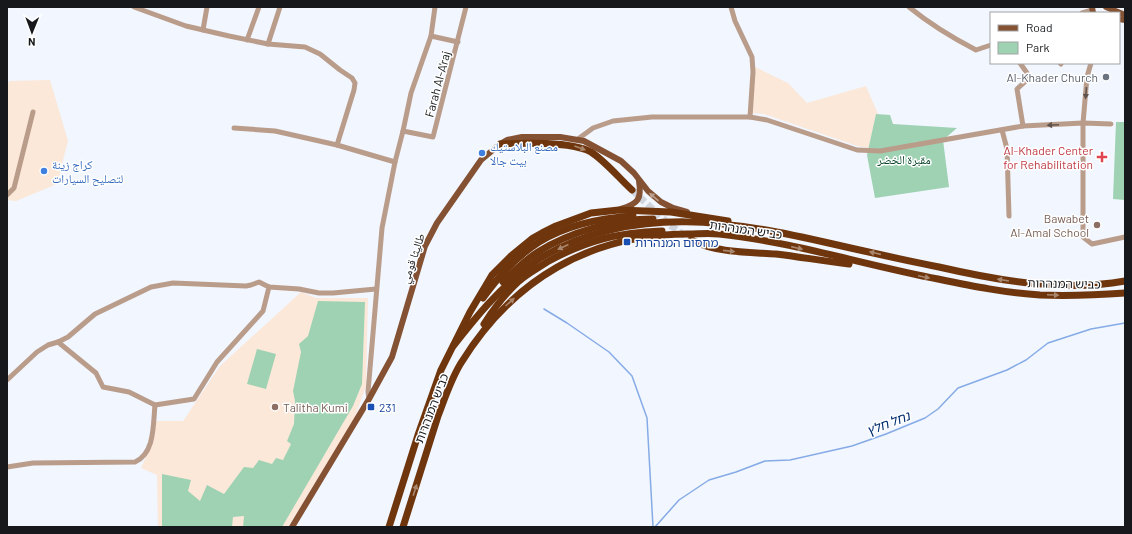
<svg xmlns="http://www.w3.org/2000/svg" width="1132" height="534" viewBox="0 0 1132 534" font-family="Barlow,'Noto Naskh Arabic','Noto Sans Hebrew',sans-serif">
<rect width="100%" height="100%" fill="#f1f6ff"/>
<g fill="#fbe8d8">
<path d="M 755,67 L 788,83 L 807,103 L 866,86 L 878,114 L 876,114 L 869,148 L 857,146 L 764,114 L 752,113 Z"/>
<path d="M 50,80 L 68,141 L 57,184 L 16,201 L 7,200 L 7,88 L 9,81 Z"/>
</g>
<path fill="#fce8d9" d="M 301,292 L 316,298 L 368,298 L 366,386 L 355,417 L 288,527 L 158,527 L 157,475 L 141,468 L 154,439 L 156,421 L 183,421 L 220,366 Z"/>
<g fill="#9ed2b3">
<path d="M 876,114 L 890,115 L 893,124 L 957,128 L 943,140 L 949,187 L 875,198 L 867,155 Z"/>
<path d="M 1116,122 L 1125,122 L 1125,200 L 1113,199 Z"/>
<path d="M 318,301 L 365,302 L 362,384 L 353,406 L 282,527 L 243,527 L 244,516 L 233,517 L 232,527 L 162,527 L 162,474 L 191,480 L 188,491 L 200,501 L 207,485 L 224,494 L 244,467 L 253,468 L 259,460 L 272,464 L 276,458 L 283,460 L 291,444 L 287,441 L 294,424 L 295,401 L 293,391 L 301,352 L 299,344 L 308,336 Z"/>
<path d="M 257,349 L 276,354 L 266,389 L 247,384 Z"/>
</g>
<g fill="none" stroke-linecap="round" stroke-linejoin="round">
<g stroke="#86abe6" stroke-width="1.5">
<path d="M 544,309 L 567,323 L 609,352 L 632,376 L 647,418 L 653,527"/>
<path d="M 655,527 L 679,500 L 709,480 L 736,472 L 765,461 L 790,460 L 852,446 L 886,434 L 925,418 L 938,409 L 958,388 L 1007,370 L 1026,360 L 1048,343 L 1091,329 L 1125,323"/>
</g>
<path stroke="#d0d5dd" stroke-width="7" stroke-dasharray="7 3.5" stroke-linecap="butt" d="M 632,190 L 671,226 L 691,240"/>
<g stroke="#ba9c8b" stroke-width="5">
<path d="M 134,7 L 186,26 L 229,36 L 268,44 L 305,47 L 320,54 L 340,70 L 352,78 L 355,83 L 354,90 L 337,145"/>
<path d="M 731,7 L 735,21 L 752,57 L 753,72 L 750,117"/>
<path d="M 909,7 C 931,25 951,37 976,50 L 991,45"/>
<path d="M 1082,13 L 1092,10"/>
<path d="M 203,30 L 207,7"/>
<path d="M 431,36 L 458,42"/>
<path d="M 247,40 L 259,7"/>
<path d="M 268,44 L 280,7"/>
<path d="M 1020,63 L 1027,73 L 1027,80 L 1017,89 L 1023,126"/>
<path d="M 1060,63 L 1061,64"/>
<path d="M 1091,63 L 1087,77 L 1083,123 L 1083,237 L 1092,244 L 1125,237"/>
<path d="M 234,128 L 275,131 L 337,145 L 395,162"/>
<path d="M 1002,130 L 1007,149 L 1009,216"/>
<path d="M 403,131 L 433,137 L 466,7"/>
<path d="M 578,139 L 593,128 L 613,121 L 652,117 L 750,117 L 767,120 L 857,150 L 880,151 L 1023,126 L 1083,123 L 1111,124"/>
<path d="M 7,195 L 14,188 L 33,112"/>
<path d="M 58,342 L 96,373 L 103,387 L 129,392 L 155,405 L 194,399 L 217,362 L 263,311 L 269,287"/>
<path d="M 7,380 L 37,352 L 48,345 L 58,342 L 68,337 L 95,314 L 151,287 L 173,283 L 246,286 L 251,285 L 259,282 L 269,287 L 299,289 L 319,293 L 333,293 L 376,289"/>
<path d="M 369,399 L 368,392 L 382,228 L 395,162 L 403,131 L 411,93 L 431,36 L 435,7"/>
<path d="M 7,467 L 33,463 L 135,462 C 155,453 153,425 155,405"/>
</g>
<g stroke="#845133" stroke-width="6">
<path d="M 1092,7 L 1093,13"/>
<path d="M 1106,7 L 1125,15"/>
<path d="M 1119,19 L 1125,20"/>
<path d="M 621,209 C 638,204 642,199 639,181"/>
<path d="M 292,527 L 369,399 L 392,357 L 425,246 L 437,223 L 481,160 L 500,144 L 507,140 L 522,137 L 560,137 L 584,141 L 621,161 L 634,173 L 648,191 L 661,202 L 673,208 L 687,212"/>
</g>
<g stroke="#6f360e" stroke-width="7">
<path d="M 500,144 C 523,143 571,141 591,152 C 605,161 619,178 632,190"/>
<path d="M 691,240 C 718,253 746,252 776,254 C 800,257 824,261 849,264"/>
<path d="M 503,282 C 514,271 525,260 538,252 C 569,232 616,219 653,219"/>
<path d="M 483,298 C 498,277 517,256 539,242 C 567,225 601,218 633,216"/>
<path d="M 484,324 C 494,308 505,294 519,281 C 527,274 538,268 547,262 C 587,240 616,233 662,231"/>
<path d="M 454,345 C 476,317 498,290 526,269 C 532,265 537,259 544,256 C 637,204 734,221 833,244 C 868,252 903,260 939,267 C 1000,281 1063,292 1125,281"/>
<path d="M 389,527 L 418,435 L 441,370 L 470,312 L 492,275 L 511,256 L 533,238 L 542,233 L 556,226 L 591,213 L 619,210 L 671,212 L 728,221"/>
<path d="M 403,527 C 415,490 426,453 438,416 C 445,398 451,379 461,363 C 512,280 590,234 688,234 C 698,234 709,233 719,234 C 793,242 865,265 938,279 C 972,286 1006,293 1040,295 C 1069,296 1097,295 1125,293"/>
</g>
</g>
<defs><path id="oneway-solid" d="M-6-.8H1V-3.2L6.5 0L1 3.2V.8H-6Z"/></defs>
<g fill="#60534d">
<use href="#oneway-solid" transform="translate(1086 93) rotate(95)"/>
<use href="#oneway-solid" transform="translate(1053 125) rotate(177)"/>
</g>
<g fill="#a9866e">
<use href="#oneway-solid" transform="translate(580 148) rotate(20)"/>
<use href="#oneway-solid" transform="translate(563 247) rotate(155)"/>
<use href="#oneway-solid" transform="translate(797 248) rotate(13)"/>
<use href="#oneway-solid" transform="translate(729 251) rotate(6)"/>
<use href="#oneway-solid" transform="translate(875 253) rotate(-167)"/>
<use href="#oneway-solid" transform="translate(924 277) rotate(12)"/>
<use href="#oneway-solid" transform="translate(1003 280) rotate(-171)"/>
<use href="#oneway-solid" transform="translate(1053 295) rotate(2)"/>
<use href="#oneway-solid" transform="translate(510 302) rotate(-42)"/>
<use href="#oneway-solid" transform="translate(415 490) rotate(-72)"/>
</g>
<use fill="#bb9f8f" href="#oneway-solid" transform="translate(654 197) rotate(-139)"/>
<circle fill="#6b7280" stroke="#fff" stroke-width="1.5" cx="1106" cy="77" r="4"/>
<g fill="#3f7fe0" stroke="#fff" stroke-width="1.5">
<circle cx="482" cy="153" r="4"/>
<circle cx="44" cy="171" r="4"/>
</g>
<path fill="#e0444e" stroke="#fff" stroke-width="1.5" d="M1100 151h4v4h4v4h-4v4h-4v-4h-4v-4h4z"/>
<g fill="#8d6e63" stroke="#fff" stroke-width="1.5">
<circle cx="1097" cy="225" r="4"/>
<circle cx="275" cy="407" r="4"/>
</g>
<g fill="#1a4fb4" stroke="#fff" stroke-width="1.5">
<rect x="623" y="238" width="8" height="8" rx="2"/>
<rect x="367" y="403" width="8" height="8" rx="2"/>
</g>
<g text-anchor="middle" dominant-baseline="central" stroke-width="3" stroke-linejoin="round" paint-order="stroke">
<g font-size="12" fill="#5b616d" stroke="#fff" text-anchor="end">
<text x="1098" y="77">Al-Khader Church</text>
</g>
<g font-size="12" fill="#16181b" stroke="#fff">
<text transform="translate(437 84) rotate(-75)">Farah Al-A'raj</text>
<text transform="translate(746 229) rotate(8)">כביש המנהרות</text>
<text transform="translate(412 258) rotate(-71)">طاليثا قومي</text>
<text transform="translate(1064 283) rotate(1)">כביש המנהרות</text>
<text transform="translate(431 408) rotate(-69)">כביש המנהרות</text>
</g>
<g font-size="12" fill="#366cbe" stroke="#fff" text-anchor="start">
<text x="490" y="146">مصنع البلاستيك<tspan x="490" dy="14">بيت جالا</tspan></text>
<text x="52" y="164">كراج زينة<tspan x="52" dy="14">لتصليح السيارات</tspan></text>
</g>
<g font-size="12" fill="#be3a42" stroke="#fff" text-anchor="end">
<text x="1093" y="150">Al-Khader Center<tspan x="1093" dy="14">for Rehabilitation</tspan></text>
</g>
<g font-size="12" fill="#0a462b" stroke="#fff">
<text x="904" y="159">مقبرة الخضر</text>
</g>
<g font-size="12" fill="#785e54" stroke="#fff" text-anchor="end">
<text x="1089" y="218">Bawabet<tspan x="1089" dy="14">Al-Amal School</tspan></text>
<text x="283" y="407" text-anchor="start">Talitha Kumi</text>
</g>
<g font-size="12" fill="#164399" stroke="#fff" text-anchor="start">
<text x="635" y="242">מחסום המנהרות</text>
<text x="379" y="407">231</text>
</g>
<g font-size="13" font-style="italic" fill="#012d70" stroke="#fff">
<text transform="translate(888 423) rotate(-21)">נחל חלץ</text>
</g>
</g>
<rect width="1132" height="534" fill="none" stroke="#16181b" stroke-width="16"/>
<rect x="990" y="12" width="130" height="52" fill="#ffffff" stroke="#a2a3a4"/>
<rect x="998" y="25" width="20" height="6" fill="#845133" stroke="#a2a3a4"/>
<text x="1026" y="32" font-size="12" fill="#16181b">Road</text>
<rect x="998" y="42" width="20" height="12" fill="#9ed2b3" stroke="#a2a3a4"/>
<text x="1026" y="52" font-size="12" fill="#16181b">Park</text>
<g transform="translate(32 32) rotate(181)" stroke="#ffffff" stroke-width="3" paint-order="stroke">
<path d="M0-3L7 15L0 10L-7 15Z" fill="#16181b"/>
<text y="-6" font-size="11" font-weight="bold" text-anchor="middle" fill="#16181b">N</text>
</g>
</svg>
